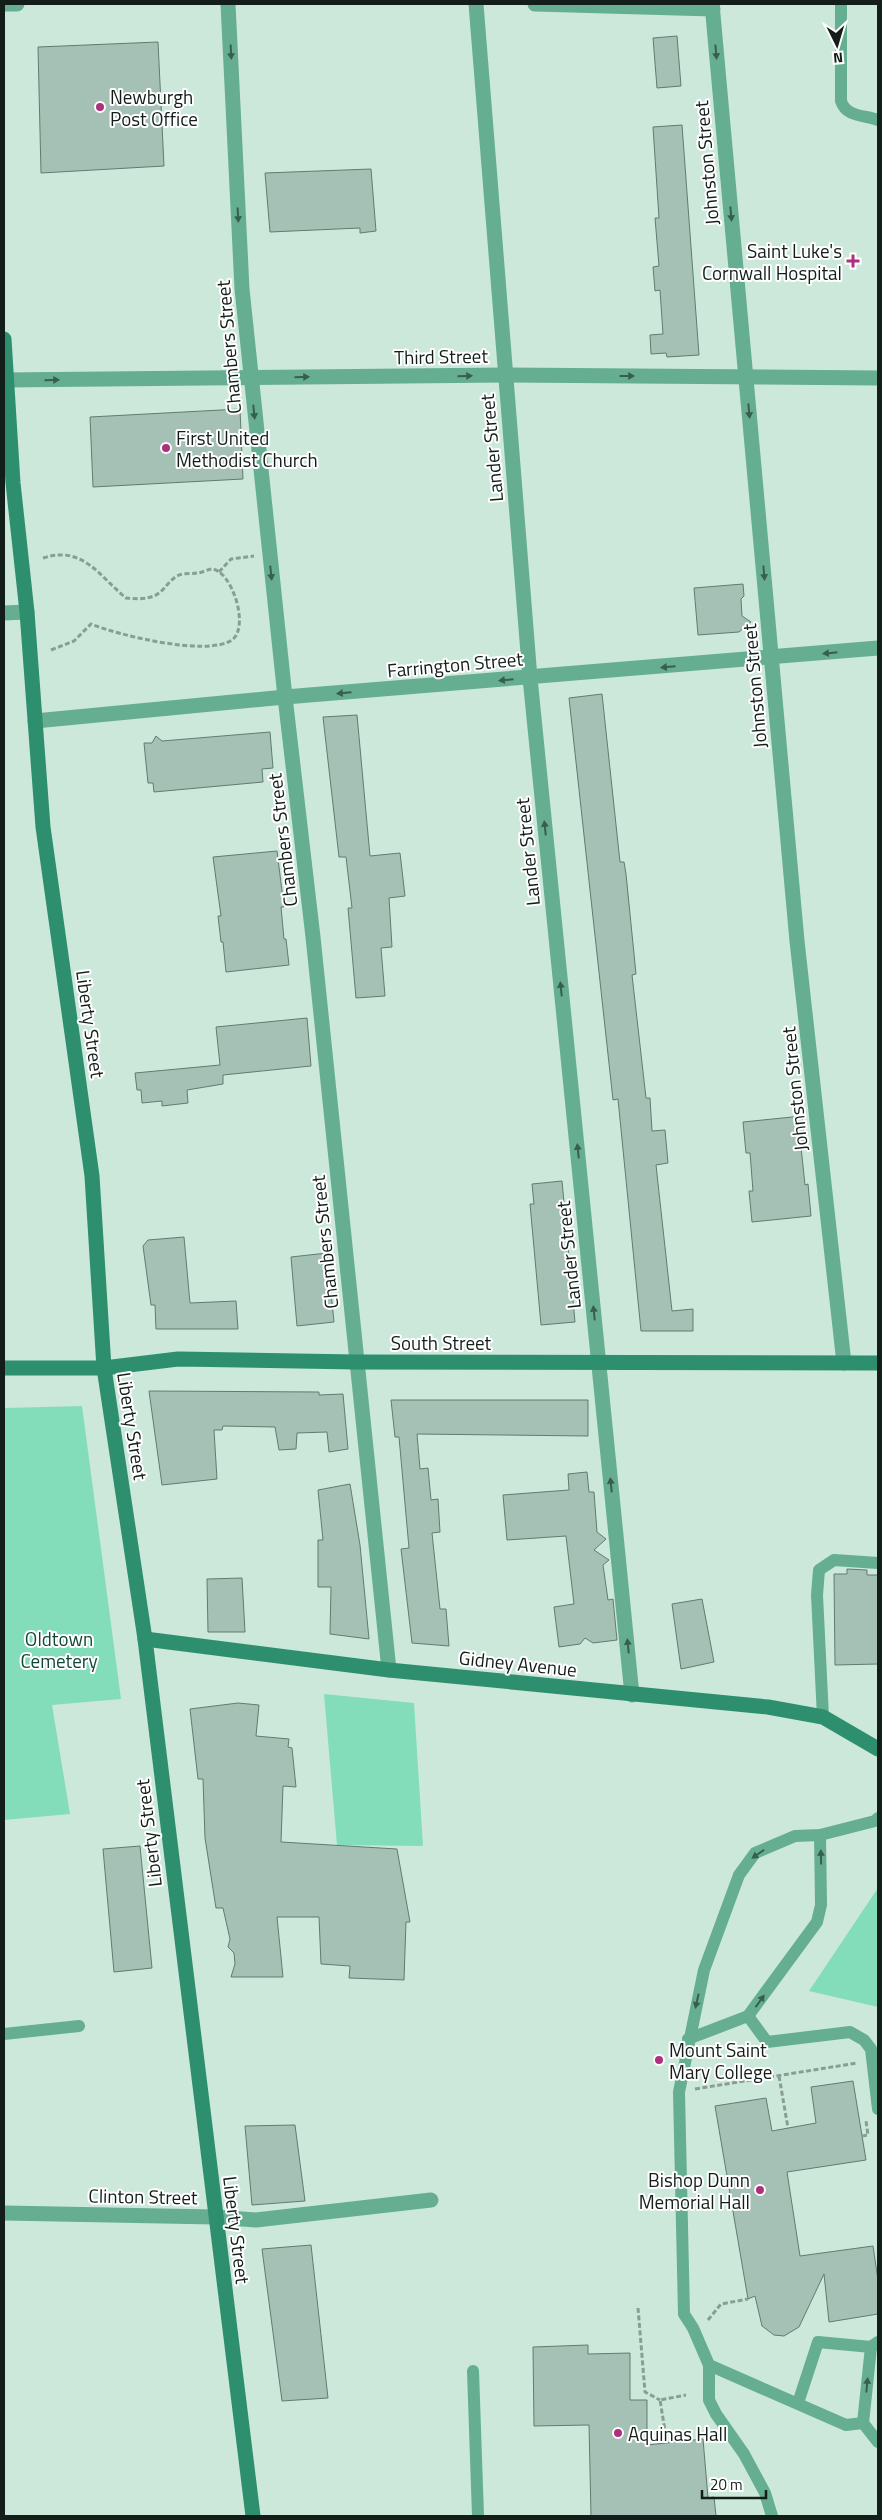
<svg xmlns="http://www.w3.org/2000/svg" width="882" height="2520" viewBox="0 0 882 2520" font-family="'Titillium Web',sans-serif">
<rect width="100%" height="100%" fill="#cce8db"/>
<g fill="#84ddba">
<path d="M 82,1406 L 121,1699 L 52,1705 L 70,1814 L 4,1820 L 4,1408 Z"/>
<path d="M 324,1694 L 414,1703 L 423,1846 L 337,1845 Z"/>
<path d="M 878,1888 L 878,2007 L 809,1991 Z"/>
</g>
<g fill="#a5c0b4" stroke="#627b70">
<path d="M 677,36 L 681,86 L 657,88 L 653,38 Z"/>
<path d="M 158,42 L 164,166 L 41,173 L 38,47 Z"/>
<path d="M 682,125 L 699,355 L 667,357 L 666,353 L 651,354 L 650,335 L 663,334 L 660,290 L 655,291 L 653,267 L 659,266 L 655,218 L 659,218 L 653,127 Z"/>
<path d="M 371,169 L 376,231 L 360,233 L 360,228 L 270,232 L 265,173 Z"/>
<path d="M 240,409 L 243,479 L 93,487 L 90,417 Z"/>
<path d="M 743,584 L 744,596 L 741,599 L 742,616 L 751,622 L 739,632 L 698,635 L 694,588 Z"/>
<path d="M 602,694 L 620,862 L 624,862 L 626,874 L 636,974 L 632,975 L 646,1098 L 650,1098 L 652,1131 L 665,1130 L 668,1163 L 656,1165 L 672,1311 L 693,1309 L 693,1331 L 641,1331 L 618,1099 L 613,1100 L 569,698 Z"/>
<path d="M 357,715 L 370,856 L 400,853 L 405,896 L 389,898 L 392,947 L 381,948 L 385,996 L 356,998 L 348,908 L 352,908 L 346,857 L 339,857 L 323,717 Z"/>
<path d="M 270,732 L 273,768 L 262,769 L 263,782 L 154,792 L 153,783 L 148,783 L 144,743 L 152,743 L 156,736 L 162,741 Z"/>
<path d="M 277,851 L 284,907 L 281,907 L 284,939 L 286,939 L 289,965 L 226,972 L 223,942 L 221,942 L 218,916 L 221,916 L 213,857 Z"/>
<path d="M 307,1018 L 311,1066 L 223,1075 L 223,1084 L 187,1090 L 188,1103 L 162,1106 L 162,1101 L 142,1103 L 141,1090 L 137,1090 L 135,1073 L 220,1065 L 216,1027 Z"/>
<path d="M 802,1116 L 805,1147 L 801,1147 L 805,1185 L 808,1184 L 811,1216 L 752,1222 L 749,1191 L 753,1191 L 750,1153 L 746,1153 L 743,1122 Z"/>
<path d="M 562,1181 L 575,1322 L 541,1325 L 530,1204 L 534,1204 L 532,1184 Z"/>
<path d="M 184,1237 L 190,1303 L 236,1301 L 238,1329 L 156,1329 L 155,1305 L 151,1305 L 143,1246 L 148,1240 Z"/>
<path d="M 327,1253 L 334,1322 L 297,1326 L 291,1257 Z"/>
<path d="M 149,1391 L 319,1392 L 319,1395 L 343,1394 L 348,1449 L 329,1452 L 327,1432 L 297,1433 L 296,1449 L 279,1450 L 275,1427 L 223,1426 L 222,1430 L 214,1430 L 217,1479 L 162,1485 Z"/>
<path d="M 391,1400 L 588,1400 L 588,1436 L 417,1434 L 420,1469 L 428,1468 L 431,1500 L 438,1499 L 440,1532 L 432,1533 L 440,1609 L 446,1609 L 449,1646 L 412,1643 L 401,1549 L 409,1548 L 399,1437 L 395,1437 Z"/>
<path d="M 587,1472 L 589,1492 L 594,1492 L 597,1532 L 606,1539 L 594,1550 L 609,1560 L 603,1565 L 608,1600 L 613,1599 L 617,1640 L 593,1643 L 585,1638 L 580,1644 L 559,1647 L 554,1607 L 574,1604 L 566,1536 L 507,1540 L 503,1495 L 569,1490 L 568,1474 Z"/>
<path d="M 350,1484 L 360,1545 L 369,1639 L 330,1634 L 331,1587 L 318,1587 L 318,1540 L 323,1540 L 318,1490 Z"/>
<path d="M 847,1569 L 867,1570 L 867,1575 L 878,1575 L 878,1664 L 835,1665 L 834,1574 L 847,1574 Z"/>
<path d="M 242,1578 L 245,1632 L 208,1632 L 207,1579 Z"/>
<path d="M 702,1599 L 714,1662 L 681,1669 L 672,1604 Z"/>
<path d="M 238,1703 L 259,1705 L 256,1736 L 289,1739 L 288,1747 L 292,1748 L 296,1787 L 283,1786 L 281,1842 L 397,1849 L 410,1922 L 406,1922 L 404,1980 L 349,1978 L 350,1966 L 321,1964 L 319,1917 L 277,1917 L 283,1977 L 231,1977 L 235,1964 L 234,1953 L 228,1947 L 230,1939 L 223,1908 L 216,1908 L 205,1838 L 203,1779 L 198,1779 L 190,1709 Z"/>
<path d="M 140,1846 L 152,1968 L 114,1972 L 103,1849 Z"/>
<path d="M 853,2081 L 866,2160 L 787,2172 L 800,2256 L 873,2246 L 878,2280 L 878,2314 L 829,2322 L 824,2274 L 799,2327 L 784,2336 L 774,2335 L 762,2326 L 755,2296 L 748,2299 L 715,2106 L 766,2098 L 772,2131 L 816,2123 L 811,2087 Z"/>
<path d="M 295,2125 L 305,2201 L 252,2205 L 245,2126 Z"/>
<path d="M 311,2245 L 328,2398 L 282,2401 L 262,2249 Z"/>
<path d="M 588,2345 L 588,2354 L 630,2353 L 630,2400 L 647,2400 L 647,2445 L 703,2439 L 708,2498 L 714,2497 L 716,2516 L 591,2516 L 589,2425 L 534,2426 L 533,2347 Z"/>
</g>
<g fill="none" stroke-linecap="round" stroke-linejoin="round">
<g stroke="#889e94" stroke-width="3" stroke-dasharray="5 2.5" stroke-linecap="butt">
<path d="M 43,558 C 83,545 99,576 126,598 C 136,599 150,600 159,593 C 166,588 170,579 179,575 C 184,573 192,574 197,573 C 202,573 208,569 212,569 C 232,571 250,627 232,640 C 206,657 118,635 91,624 L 74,641 L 51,650"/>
<path d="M 219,572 L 231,559 L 254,556"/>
<path d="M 779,2076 L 788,2128"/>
<path d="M 695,2089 L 857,2063"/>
<path d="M 862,2136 L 868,2135 L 866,2121"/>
<path d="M 638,2308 L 645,2392 L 660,2400"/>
<path d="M 708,2320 L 721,2304 L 748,2299"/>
<path d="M 667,2443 L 660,2400 L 686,2395"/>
</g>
<g stroke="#65ae91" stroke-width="12">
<path d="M 841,4 L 841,101 C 846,117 864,115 878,120"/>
<path d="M 823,1717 L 817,1595 L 819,1570 L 834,1560 L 878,1563"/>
<path d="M 748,2016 L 767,2042 L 850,2032 L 864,2040 L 871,2049 L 878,2109"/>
<path d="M 4,2034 L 79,2026"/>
<path d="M 688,2039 L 748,2016 L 817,1922 L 821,1905 L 820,1835"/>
<path d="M 709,2365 L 846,2425 L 863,2423 L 878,2442"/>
<path d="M 473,2371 L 478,2516"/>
<path d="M 798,2403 L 818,2342 L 871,2347 L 878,2342"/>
<path d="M 863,2423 L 871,2347"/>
<path d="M 772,2516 L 765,2493 L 744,2454 L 716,2414 L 709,2400 L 709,2365 L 693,2328 L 684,2314 L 679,2092 L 704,1970 L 739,1875 L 755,1853 L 795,1836 L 820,1835 L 875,1821 L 878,1818"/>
</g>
<g stroke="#65ae91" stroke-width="15">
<path d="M 4,4 L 17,4"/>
<path d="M 228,4 L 242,289 L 285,697 L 313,937 L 389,1670"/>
<path d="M 476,4 L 530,678 L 632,1695"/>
<path d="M 535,4 L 713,9"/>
<path d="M 712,4 L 797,941 L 844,1363"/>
<path d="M 4,380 L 505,375 L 878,378"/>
<path d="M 4,613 L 27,612"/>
<path d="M 35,721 L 285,697 L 878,648"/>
<path d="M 4,2213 L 215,2217 L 256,2220 L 431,2200"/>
</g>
<g stroke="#2e8f6e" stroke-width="15">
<path d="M 4,339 L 13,483 L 27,612 L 43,827 L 92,1176 L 104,1368 L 145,1639 L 253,2516"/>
<path d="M 4,1368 L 104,1368 L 178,1359 L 356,1362 L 878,1363"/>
<path d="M 145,1639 L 389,1670 L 768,1707 L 823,1717 L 878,1749"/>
</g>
</g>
<defs><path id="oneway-solid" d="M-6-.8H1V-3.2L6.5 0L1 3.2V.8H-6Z" transform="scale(1.25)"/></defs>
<g fill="#385e4f">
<use href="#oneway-solid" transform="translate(231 52) rotate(87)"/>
<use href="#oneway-solid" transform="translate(716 52) rotate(85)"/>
<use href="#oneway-solid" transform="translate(731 214) rotate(85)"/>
<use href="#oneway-solid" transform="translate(238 215) rotate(87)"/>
<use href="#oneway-solid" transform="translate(465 376) rotate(-1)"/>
<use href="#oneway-solid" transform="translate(627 376)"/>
<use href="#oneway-solid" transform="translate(302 377) rotate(-1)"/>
<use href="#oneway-solid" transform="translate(52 380) rotate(-1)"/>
<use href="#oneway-solid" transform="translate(749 411) rotate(85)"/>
<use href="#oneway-solid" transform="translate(254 412) rotate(84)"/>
<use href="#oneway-solid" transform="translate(271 573) rotate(84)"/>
<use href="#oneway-solid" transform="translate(764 573) rotate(85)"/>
<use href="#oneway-solid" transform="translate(830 653) rotate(174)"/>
<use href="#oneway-solid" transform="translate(668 667) rotate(175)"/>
<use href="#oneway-solid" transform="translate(506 680) rotate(175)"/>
<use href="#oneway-solid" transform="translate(344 693) rotate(175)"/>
<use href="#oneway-solid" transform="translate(545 828) rotate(-96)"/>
<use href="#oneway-solid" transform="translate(561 989) rotate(-96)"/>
<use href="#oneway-solid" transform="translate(578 1151) rotate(-96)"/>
<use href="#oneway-solid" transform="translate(594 1313) rotate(-96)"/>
<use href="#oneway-solid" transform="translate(611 1485) rotate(-96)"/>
<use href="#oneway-solid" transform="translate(628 1646) rotate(-96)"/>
<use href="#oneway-solid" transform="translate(758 1854) rotate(145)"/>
<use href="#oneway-solid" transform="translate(821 1857) rotate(-91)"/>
<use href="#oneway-solid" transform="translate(697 2001) rotate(103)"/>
<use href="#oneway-solid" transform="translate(760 2001) rotate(-54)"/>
<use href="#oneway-solid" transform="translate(867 2385) rotate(-85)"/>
</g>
<g fill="#ae2f7f" stroke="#fff" stroke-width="2">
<circle cx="100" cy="107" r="5"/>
<path d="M850.5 253.5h5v5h5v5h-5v5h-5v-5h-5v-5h5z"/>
<circle cx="166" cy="448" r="5"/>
<circle cx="659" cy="2060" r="5"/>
<circle cx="760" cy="2190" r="5"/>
<circle cx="618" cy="2433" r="5"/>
</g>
<g text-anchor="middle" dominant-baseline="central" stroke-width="4" stroke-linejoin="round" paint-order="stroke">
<g font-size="19" fill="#131d19" stroke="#fff" text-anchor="start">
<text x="110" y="96">Newburgh<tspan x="110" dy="22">Post Office</tspan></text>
<text x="842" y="250" text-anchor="end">Saint Luke's<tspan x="842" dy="22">Cornwall Hospital</tspan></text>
<text x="176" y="437">First United<tspan x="176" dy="22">Methodist Church</tspan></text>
<text x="669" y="2049">Mount Saint<tspan x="669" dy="22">Mary College</tspan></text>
<text x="750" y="2179" text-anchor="end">Bishop Dunn<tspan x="750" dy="22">Memorial Hall</tspan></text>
<text x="628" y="2433">Aquinas Hall</text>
</g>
<g font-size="19" fill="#131d19" stroke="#fff">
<text transform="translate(706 163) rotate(-95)">Johnston Street</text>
<text transform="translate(228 347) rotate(-95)">Chambers Street</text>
<text transform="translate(441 356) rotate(-1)">Third Street</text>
<text transform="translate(491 448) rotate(-95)">Lander Street</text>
<text transform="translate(455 664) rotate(-5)">Farrington Street</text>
<text transform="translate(754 686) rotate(-95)">Johnston Street</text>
<text transform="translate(282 840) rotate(-97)">Chambers Street</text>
<text transform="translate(527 852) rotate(-96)">Lander Street</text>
<text transform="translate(91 1024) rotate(82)">Liberty Street</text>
<text transform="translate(794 1089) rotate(-96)">Johnston Street</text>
<text transform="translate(324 1242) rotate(-96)">Chambers Street</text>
<text transform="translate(568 1255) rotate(-96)">Lander Street</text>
<text x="441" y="1342">South Street</text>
<text transform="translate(133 1426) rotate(81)">Liberty Street</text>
<text transform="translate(518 1663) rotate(6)">Gidney Avenue</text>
<text transform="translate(148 1833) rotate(-97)">Liberty Street</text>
<text transform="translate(143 2196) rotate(1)">Clinton Street</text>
<text transform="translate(237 2230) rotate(83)">Liberty Street</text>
</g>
<g font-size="19" fill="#114634" stroke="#fff">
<text x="59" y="1638">Oldtown<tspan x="59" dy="22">Cemetery</tspan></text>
</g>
</g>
<rect width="882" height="2520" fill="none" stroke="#131d19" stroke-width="10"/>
<g transform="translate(837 45) rotate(175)" stroke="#ffffff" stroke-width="4" paint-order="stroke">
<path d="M0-4L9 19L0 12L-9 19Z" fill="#131d19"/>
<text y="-8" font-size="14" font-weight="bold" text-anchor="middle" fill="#131d19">N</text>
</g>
<path d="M702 2490v8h64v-8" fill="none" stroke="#131d19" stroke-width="2.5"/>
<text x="710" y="2490" font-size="15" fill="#131d19" stroke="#ffffff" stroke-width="4" paint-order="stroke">20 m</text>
</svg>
